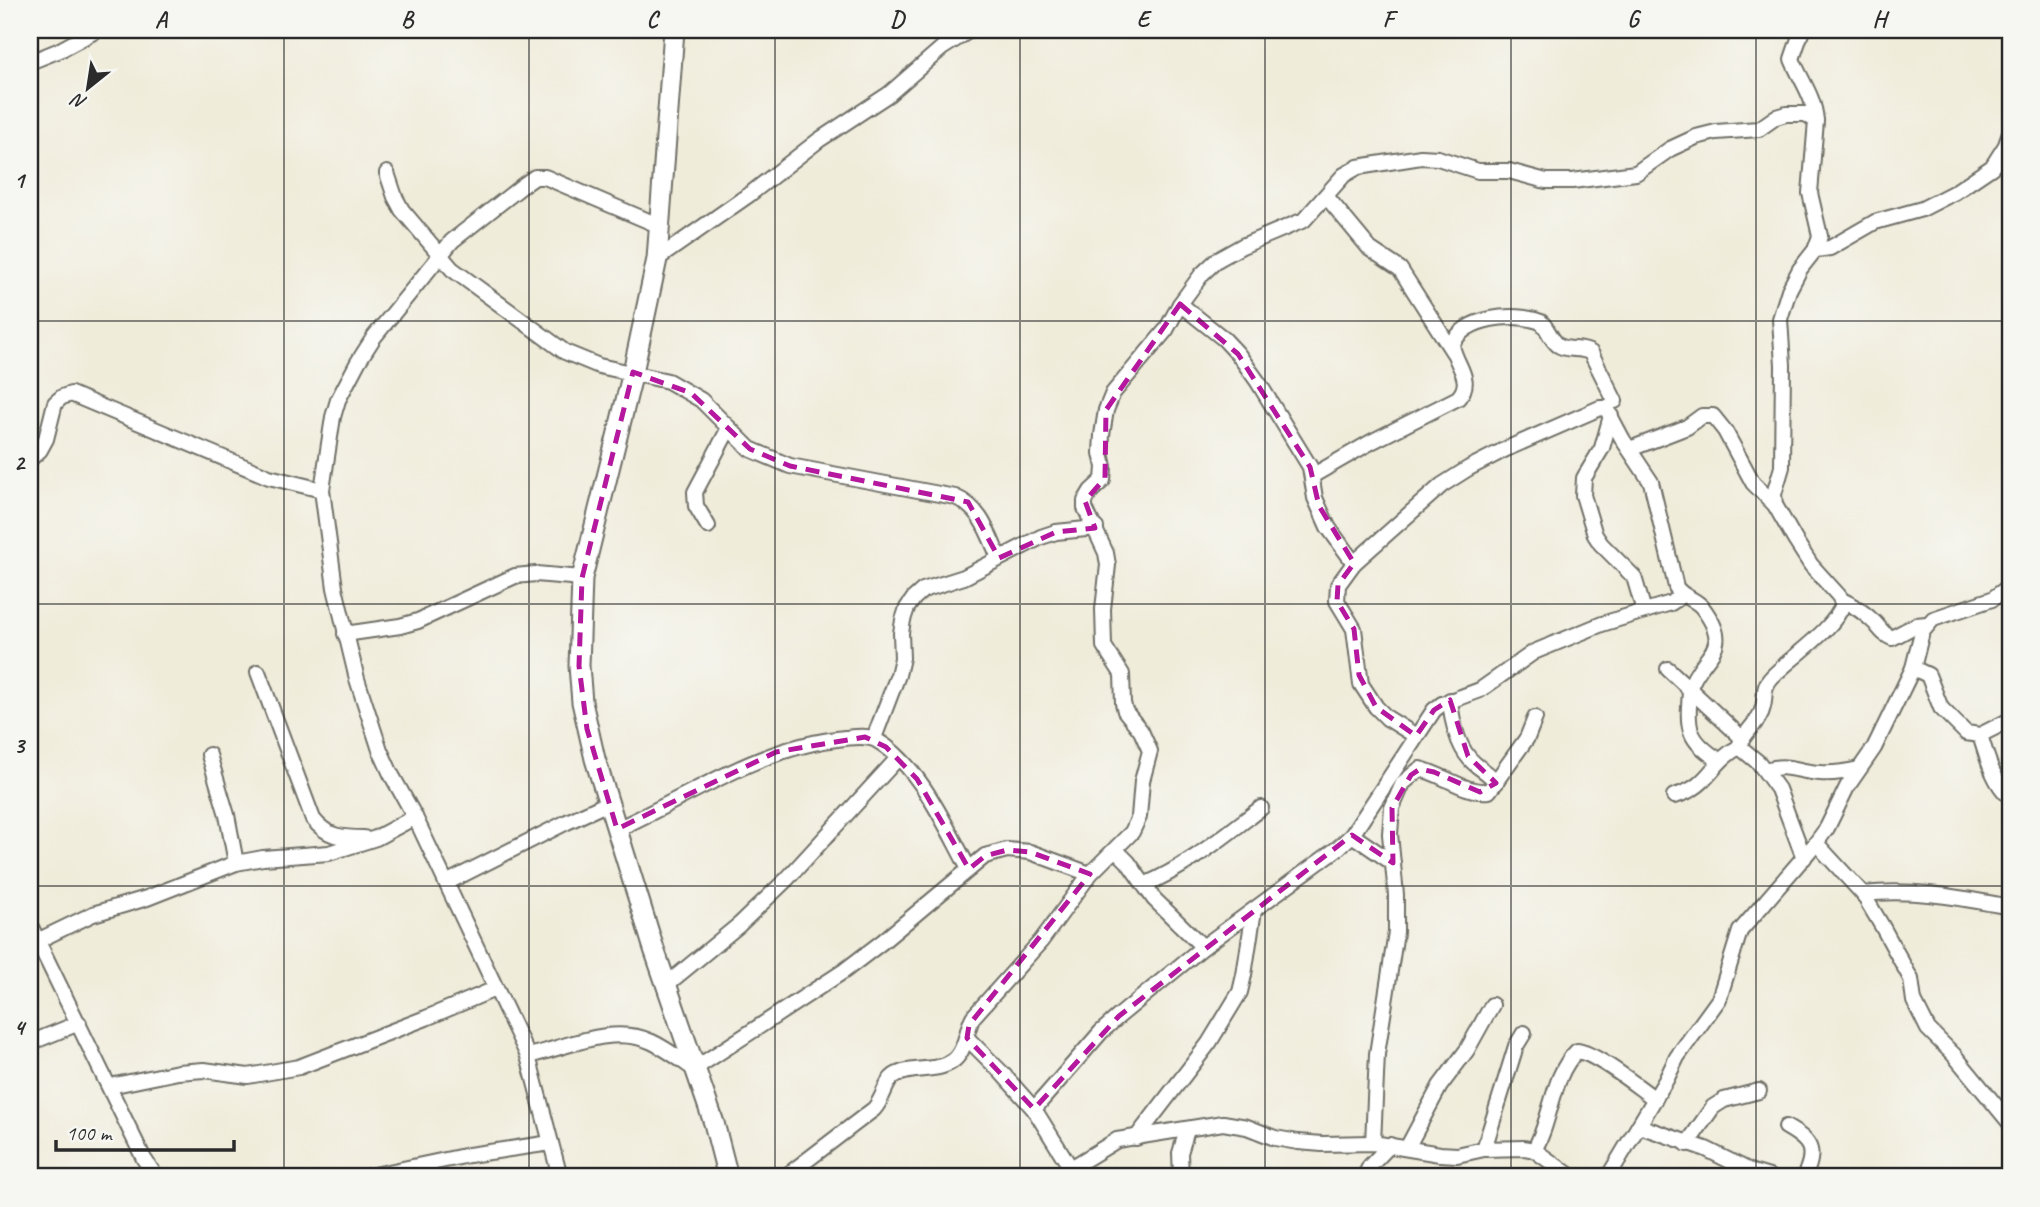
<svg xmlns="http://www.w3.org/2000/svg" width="2040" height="1207" viewBox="0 0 2040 1207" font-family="Caveat,sans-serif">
<rect width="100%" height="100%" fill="#f6f6f2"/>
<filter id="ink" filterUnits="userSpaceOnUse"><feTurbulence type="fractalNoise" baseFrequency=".0143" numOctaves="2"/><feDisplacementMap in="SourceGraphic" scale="14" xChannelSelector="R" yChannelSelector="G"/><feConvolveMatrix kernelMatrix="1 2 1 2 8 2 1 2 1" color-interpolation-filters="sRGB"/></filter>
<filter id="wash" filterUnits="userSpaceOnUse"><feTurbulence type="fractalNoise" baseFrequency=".00686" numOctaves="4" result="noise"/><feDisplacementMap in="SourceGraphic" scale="28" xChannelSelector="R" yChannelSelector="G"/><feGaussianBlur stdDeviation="1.57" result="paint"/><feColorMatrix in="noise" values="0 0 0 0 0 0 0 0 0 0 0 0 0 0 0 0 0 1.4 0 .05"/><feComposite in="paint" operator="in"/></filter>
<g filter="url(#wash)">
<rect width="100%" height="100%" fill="#f0ecda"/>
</g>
<g filter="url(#ink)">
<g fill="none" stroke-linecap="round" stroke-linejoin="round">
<defs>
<g id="street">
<path d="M 1802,30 L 1792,59 C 1801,81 1814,96 1816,121"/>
<path d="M 30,62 L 60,50 L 97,30"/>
<path d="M 387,173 L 395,197 L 402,210 L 452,269 L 565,352 L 599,366 L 668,381 L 701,400 L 750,449 L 790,466 L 955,497 C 981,508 988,533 999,558"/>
<path d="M 1326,196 L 1370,249 L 1400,269 L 1453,352"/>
<path d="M 1815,250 L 1830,248 L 1875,222 L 1922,209 L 1955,192 L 1992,167 L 2006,145 L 2010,132"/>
<path d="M 657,259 L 750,194 L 819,140 L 889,94 L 942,48 L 970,30"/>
<path d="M 1180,304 L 1224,339 L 1238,354 L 1258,382 L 1310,467 L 1315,498 L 1328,527 L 1354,563"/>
<path d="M 1611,416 L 1602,448 L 1584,478 L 1583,495 L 1595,535 L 1601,544 L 1634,577 L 1644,611"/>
<path d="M 1630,449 L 1687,427 L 1702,416 L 1713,416 L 1725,431 L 1753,483 L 1775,505"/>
<path d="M 30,459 L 40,450 L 46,439 L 55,403 L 62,397 L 71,394 L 269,477 L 322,490"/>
<path d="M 1312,476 L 1371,442 L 1458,398 C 1475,380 1455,365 1452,345 C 1465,316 1514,312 1541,322 C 1548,328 1550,339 1558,345 C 1568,352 1580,346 1591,353 L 1615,401"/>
<path d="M 708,526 L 696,506 L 695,492 L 729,428"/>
<path d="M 1842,600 C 1853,605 1866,614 1875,623 C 1881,630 1883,634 1892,638 L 1916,625 L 1927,624"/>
<path d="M 345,634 L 400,626 L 418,621 L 515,576 L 536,574 L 582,578"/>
<path d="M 1913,668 L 1928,675 L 1941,708 L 1966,733 L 1980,735 L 2010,720"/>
<path d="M 1668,669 L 1742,738"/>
<path d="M 258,672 L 313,819 C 327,837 342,838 364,838"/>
<path d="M 1690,692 C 1687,728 1687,740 1719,760"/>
<path d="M 1450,700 C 1452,721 1458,750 1475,764 C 1483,771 1490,773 1496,783"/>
<path d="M 1980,735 C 1987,757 1993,782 2010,797"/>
<path d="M 1416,736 L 1387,718 L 1376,707 L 1361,684 L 1354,629 L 1337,601 L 1338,585 L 1354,563 L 1442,485 L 1469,468 L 1506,449 L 1600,408 L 1606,408 L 1623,440 L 1651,482 L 1676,587 C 1682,597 1694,598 1702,607 C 1736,652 1701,652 1689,690"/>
<path d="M 874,738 L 898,675 L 902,658 L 901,633 L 903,620 L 907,608 L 914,598 L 923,590 L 964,577 L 1041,537 L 1056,532 L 1096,528"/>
<path d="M 209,755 L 227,815 L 236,863"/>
<path d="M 1765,770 C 1791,763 1796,772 1820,773 C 1833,774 1846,772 1859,769"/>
<path d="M 1674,796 C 1711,787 1709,762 1741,746"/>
<path d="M 617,829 C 692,795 761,746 845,738 C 855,737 867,735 876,740 C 919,764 946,827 969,869"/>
<path d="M 1352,835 L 1393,863"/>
<path d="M 1816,843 L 1863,894 L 1882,926 L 1911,979 L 1914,1001 L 1928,1029 L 1954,1055 L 2010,1123"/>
<path d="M 1116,850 L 1128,862 L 1154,899 L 1203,947"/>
<path d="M 446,883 L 567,822 L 608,803"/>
<path d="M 1144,885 C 1187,867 1224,836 1261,808"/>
<path d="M 1863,894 C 1914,888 1961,898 2010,907"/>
<path d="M 30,925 L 144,1159 L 156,1177"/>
<path d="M 37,941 L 93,914 L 147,898 L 236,863 L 263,858 L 329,853 L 376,838 L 415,817"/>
<path d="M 666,985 L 739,925 L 787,879 L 898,758"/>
<path d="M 967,1038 L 1001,1072 L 1034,1109 L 1072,1170"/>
<path d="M 30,1043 L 79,1023"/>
<path d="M 528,1056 C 567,1047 613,1024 652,1042 C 667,1049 681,1060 694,1069 L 844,971 L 882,942 L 985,856 L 1007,850 L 1030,852 L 1090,874"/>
<path d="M 110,1086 L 178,1072 L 204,1070 L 248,1076 L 299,1067 L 426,1018 L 495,989"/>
<path d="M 1034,1109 L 1101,1032 L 1119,1016 L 1203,947 L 1338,848 L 1352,835 L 1434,710 L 1442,704 L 1480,690 L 1534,652 L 1602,624 L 1671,603 L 1677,599 L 1679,593"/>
<path d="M 1639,1126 L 1706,1149 L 1752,1172 L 1769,1177"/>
<path d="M 1786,1127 C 1811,1141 1817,1150 1804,1177"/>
<path d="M 1136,1138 L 1209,1043 L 1240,992 L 1244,975 L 1254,910"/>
<path d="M 1373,1143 L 1377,1054 L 1396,932 L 1396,895 L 1390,834 L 1392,808 L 1403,783 L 1420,769 C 1443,774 1466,794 1489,791 L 1527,738 L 1535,718"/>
<path d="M 1687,1144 L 1713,1107 L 1724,1100 L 1759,1091"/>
<path d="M 1407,1148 L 1440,1086 L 1467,1050 L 1492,1005"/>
<path d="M 1484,1149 L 1516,1046 L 1524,1033"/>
<path d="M 1534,1150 C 1552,1121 1551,1076 1577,1051 C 1596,1053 1638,1087 1655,1099"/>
<path d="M 365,1177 L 469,1155 L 551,1143"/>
<path d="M 560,1177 L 528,1056 L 415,817 L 391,774 L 380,750 L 357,679 L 335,588 L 322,490 L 333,417 L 338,400 L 358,362 L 374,337 L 452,241 L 522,186 L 535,177 L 545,177 L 660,226"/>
<path d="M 785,1177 L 874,1109 C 884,1098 885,1082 894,1076 C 911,1065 943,1074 957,1057 C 967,1045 966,1030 973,1017 L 1041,941 L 1090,874 L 1132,832 L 1139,817 L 1142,781 L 1150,751 L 1141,731 L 1125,711 L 1123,703 L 1122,674 L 1104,646 L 1103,609 L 1108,565 L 1106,553 L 1085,508 L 1085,501 L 1091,491 L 1103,480 L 1104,467 L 1101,453 L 1102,435 L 1106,410 L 1113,393 L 1166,330 L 1180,304 L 1202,274 L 1217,260 L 1242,246 L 1304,220 L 1344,175 L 1358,167 L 1421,157 L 1438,158 L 1478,171 L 1509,171 L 1546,181 L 1572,181 L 1636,173 L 1670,149 L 1696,137 L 1716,132 L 1759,129 L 1776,117 L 1786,114 L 1806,114 L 1816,121 L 1810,193 L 1820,236 L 1815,250 L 1800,269 L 1789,290 L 1780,319 L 1783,365 L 1782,467 L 1774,494 L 1775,505 L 1795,540 L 1811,565 L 1839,596 L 1843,604 C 1834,630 1791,657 1772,677 C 1762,687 1766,696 1763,707 C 1760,722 1745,731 1740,744 L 1742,749 L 1759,763 L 1778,789 L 1804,858"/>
<path d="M 1075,1177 L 1072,1170 L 1076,1165 L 1117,1140 L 1223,1123 L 1247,1127 L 1275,1138 L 1298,1142 L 1322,1144 L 1373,1143 L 1440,1154 L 1457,1155 L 1484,1149 L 1524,1148 L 1534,1150 L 1572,1177"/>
<path d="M 1181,1177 L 1180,1153 L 1187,1130"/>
<path d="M 1364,1177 L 1370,1166 L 1390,1145"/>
<path d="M 1608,1177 L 1666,1080 L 1677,1057 L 1719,999 L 1740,931 L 1816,843 L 1827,828 L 1847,787 L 1874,748 L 1913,668 L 1922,632 L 1933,619 L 1992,599 L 2010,586"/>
</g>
<path id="secondary" d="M 674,30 L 657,259 L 633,372 L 582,578 L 579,666 L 582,702 L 595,759 L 654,949 L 714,1123 L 728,1177"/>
</defs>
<use href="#street" stroke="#706f68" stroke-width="18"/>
<use href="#secondary" stroke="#706f68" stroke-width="23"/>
<use href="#street" stroke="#fff" stroke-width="14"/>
<use href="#secondary" stroke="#fff" stroke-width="19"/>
</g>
</g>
<path fill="none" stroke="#b5179e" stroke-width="5" stroke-dasharray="14 9" stroke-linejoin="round" d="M 1180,304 L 1238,354 L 1310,467 L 1319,506 L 1354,563 L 1338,585 L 1337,601 L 1354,629 L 1359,675 L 1376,707 L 1416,736 L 1434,710 L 1450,700 L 1468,756 L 1496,783 L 1480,792 L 1434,772 L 1420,769 L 1411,775 L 1392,808 L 1393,863 L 1352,835 L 1119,1016 L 1034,1109 L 967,1038 L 969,1025 L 1090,874 L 1030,852 L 1007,850 L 985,856 L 969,869 L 917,779 L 886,747 L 865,737 L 776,752 L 617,829 L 587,729 L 579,666 L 582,578 L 633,372 L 691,393 L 750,449 L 790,466 L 968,502 L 999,558 L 1056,532 L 1095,528 L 1085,501 L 1105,478 L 1106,410 Z"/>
<path fill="none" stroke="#2b2b2b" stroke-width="2" stroke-opacity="0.55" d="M 284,30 L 284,1177M 529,30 L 529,1177M 775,30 L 775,1177M 1020,30 L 1020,1177M 1265,30 L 1265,1177M 1511,30 L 1511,1177M 1756,30 L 1756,1177M 30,321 L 2010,321M 30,604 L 2010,604M 30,886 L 2010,886"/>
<rect width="2040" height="1207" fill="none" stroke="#f6f6f2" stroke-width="77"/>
<g transform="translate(88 88) rotate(210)" stroke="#f6f6f2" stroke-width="5" paint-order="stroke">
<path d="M0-5L12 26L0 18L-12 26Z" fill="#2b2b2b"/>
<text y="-10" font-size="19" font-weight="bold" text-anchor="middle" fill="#2b2b2b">N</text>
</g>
<path d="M56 1140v10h178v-10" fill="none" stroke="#2b2b2b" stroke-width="3.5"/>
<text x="66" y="1140" font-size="21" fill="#2b2b2b" stroke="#f6f6f2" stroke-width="5" paint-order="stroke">100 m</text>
<rect x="38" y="38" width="1964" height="1130" fill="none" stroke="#2b2b2b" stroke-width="2.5"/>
<g font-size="23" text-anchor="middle" font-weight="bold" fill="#2b2b2b">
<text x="161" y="27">A</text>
<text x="407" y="27">B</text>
<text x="652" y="27">C</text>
<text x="897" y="27">D</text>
<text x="1143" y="27">E</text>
<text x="1388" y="27">F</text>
<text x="1633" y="27">G</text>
<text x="1879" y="27">H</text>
<text x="19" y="188">1</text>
<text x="19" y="470">2</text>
<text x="19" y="753">3</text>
<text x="19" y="1035">4</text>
</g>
</svg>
